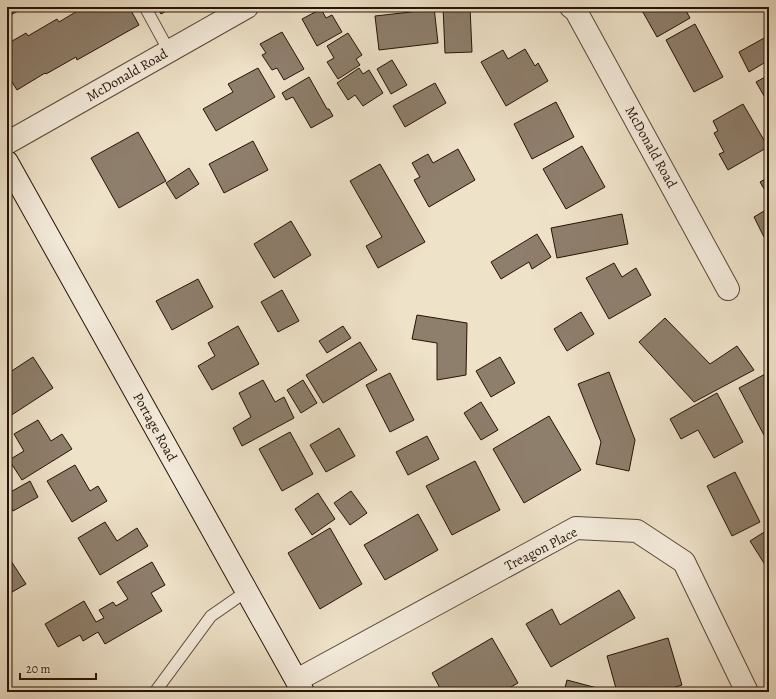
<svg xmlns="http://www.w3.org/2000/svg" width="776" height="699" viewBox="0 0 776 699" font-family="Alegreya,serif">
<rect width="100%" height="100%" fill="#eee2c9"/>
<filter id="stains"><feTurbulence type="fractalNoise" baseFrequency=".005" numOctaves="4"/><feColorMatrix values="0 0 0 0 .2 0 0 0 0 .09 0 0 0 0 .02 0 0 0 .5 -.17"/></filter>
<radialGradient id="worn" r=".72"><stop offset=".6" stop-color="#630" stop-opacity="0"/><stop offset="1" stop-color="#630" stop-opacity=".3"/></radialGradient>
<g fill="#8e7e6c" stroke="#271207">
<path d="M 7,7 L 25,7 L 7,17 Z"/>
<path d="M 84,7 L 129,7 L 139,25 L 77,60 L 76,57 L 46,74 L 45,73 L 17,90 L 7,74 L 7,44 L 26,33 L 28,36 L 57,19 L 59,22 Z"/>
<path d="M 157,7 L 173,7 L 161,14 Z"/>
<path d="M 410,7 L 434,7 L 438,43 L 379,50 L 375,16 L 411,12 Z"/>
<path d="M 443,7 L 470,7 L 472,52 L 445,53 Z"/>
<path d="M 640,7 L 684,7 L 690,18 L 657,37 Z"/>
<path d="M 321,9 L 326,18 L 332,15 L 342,32 L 317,46 L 302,19 Z"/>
<path d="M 695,24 L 723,77 L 694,92 L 666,40 Z"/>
<path d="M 282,32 L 304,69 L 284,80 L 277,68 L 272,70 L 262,55 L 266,53 L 260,44 Z"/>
<path d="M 348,33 L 362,55 L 356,59 L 360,65 L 338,79 L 327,62 L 334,58 L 327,46 Z"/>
<path d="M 766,37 L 769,44 L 769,60 L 749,72 L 739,52 Z"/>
<path d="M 525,49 L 535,66 L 538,63 L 548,81 L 506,106 L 481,62 L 503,50 L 508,59 Z"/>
<path d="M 392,60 L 407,85 L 391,94 L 377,69 Z"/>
<path d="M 258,68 L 275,97 L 216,131 L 203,109 L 233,92 L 228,84 Z"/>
<path d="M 359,68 L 363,74 L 369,70 L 383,93 L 363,106 L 355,95 L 348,100 L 337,83 Z"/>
<path d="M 769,75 L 769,100 L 767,101 L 756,82 Z"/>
<path d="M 309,77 L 327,109 L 329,109 L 333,116 L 311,128 L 293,97 L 286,100 L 282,93 Z"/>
<path d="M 435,83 L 446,103 L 405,127 L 393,106 Z"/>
<path d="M 556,102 L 574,137 L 532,159 L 514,124 Z"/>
<path d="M 743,104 L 768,147 L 728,170 L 719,154 L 724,152 L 714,133 L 718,131 L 713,121 Z"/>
<path d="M 138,132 L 166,181 L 119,208 L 91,158 Z"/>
<path d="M 253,141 L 268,170 L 224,193 L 209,164 Z"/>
<path d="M 582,146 L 605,187 L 566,209 L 543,169 Z"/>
<path d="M 458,149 L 475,180 L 429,207 L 414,180 L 420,177 L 412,163 L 428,154 L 433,163 Z"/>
<path d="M 380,164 L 425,242 L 378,268 L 366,246 L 382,237 L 350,181 Z"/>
<path d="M 189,168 L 199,184 L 176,199 L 166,183 Z"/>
<path d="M 769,177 L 769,197 L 760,182 Z"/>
<path d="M 769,208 L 769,234 L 764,237 L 754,217 Z"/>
<path d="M 622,214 L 628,244 L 557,258 L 551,228 Z"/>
<path d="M 291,221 L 311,255 L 274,278 L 254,244 Z"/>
<path d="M 537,234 L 551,257 L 532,269 L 529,262 L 501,279 L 491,262 Z"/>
<path d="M 614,263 L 622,277 L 636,268 L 651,295 L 609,319 L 586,278 Z"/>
<path d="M 198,279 L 213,307 L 172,330 L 156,301 Z"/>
<path d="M 282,290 L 299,321 L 278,332 L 261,302 Z"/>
<path d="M 581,312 L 594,334 L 567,351 L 554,329 Z"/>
<path d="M 417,315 L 467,323 L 466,375 L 437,380 L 437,343 L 412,339 Z"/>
<path d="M 665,318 L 710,364 L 737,346 L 754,370 L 694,402 L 639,342 Z"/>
<path d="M 238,326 L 259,364 L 212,390 L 198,366 L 215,356 L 208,343 Z"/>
<path d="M 343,326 L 351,338 L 327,353 L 319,341 Z"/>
<path d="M 360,342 L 377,370 L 323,403 L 306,375 Z"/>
<path d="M 33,357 L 53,388 L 7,418 L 7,374 Z"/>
<path d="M 500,357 L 515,383 L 491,397 L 476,371 Z"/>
<path d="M 609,372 L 635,440 L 629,471 L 596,464 L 601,442 L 578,384 Z"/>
<path d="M 769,372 L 769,435 L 765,437 L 739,388 Z"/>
<path d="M 390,373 L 414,420 L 390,432 L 366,385 Z"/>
<path d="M 263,380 L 275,402 L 284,397 L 294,418 L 242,446 L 233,428 L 251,417 L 239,393 Z"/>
<path d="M 303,380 L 317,403 L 301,413 L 287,390 Z"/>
<path d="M 717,393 L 743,442 L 714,458 L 698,430 L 681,439 L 670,419 Z"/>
<path d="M 481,402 L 498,430 L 481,440 L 464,413 Z"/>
<path d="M 549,416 L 581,470 L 524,503 L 493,449 Z"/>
<path d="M 38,420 L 51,441 L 62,434 L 72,449 L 22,480 L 9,460 L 24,451 L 14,434 Z"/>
<path d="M 339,428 L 355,456 L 326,472 L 310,445 Z"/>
<path d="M 290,432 L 313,474 L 282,491 L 259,449 Z"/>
<path d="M 427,436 L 439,459 L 408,475 L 396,452 Z"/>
<path d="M 475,461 L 500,510 L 452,535 L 426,486 Z"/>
<path d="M 75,465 L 90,491 L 98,486 L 107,501 L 72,522 L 47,481 Z"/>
<path d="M 735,472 L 760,522 L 732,536 L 707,486 Z"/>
<path d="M 30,481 L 38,497 L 13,511 L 7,500 L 7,494 Z"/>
<path d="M 351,491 L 367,513 L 350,525 L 334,503 Z"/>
<path d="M 318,493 L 335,519 L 312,535 L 295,509 Z"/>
<path d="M 418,514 L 438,550 L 385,580 L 364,545 Z"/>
<path d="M 105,522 L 117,541 L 137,528 L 148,546 L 100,575 L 78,538 Z"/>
<path d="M 330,528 L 362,584 L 320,609 L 288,553 Z"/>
<path d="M 769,529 L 769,571 L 750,541 Z"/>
<path d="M 11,561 L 26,584 L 7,595 L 7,563 Z"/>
<path d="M 152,562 L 165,585 L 151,593 L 162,611 L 105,644 L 98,632 L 83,641 L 80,635 L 58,647 L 45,624 L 84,601 L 96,622 L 104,618 L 99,610 L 113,602 L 116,606 L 128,599 L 117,582 Z"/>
<path d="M 619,590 L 635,618 L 551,667 L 526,624 L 552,609 L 560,625 Z"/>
<path d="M 492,638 L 518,683 L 502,692 L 442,692 L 432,673 Z"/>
<path d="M 668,638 L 682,685 L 659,692 L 617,692 L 607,656 Z"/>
<path d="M 567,680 L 597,688 L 595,692 L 564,692 Z"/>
</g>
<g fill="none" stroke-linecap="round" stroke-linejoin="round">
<defs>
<g id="lane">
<path d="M 145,7 L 169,51"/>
<path d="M 155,692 L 211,616 L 247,591"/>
</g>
<g id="street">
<path d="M 571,7 L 576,11 L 728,289"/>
<path d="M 7,143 L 247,7"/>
<path d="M 297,680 L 576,528 L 637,531 L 684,562 L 747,692"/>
</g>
<path id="secondary" d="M 7,162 L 303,692"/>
</defs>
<use href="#lane" stroke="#594638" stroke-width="13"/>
<use href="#street" stroke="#594638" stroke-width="24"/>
<use href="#secondary" stroke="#271207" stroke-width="24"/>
<use href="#lane" stroke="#f4ecdc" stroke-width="11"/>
<use href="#street" stroke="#f4ecdc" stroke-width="22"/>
<use href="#secondary" stroke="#f4ecdc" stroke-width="22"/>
</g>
<g text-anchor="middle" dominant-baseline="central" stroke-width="3.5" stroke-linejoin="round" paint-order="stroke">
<g font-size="14" fill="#271207" stroke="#f4ecdc">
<text transform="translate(127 75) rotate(-30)">McDonald Road</text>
<text transform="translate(651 147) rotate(61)">McDonald Road</text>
<text transform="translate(155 427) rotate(61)">Portage Road</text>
<text transform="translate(541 549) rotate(-27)">Treagon Place</text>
</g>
</g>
<rect width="776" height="699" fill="none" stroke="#eee2c9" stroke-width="24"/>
<rect x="8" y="8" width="760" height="683" fill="none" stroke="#271207" stroke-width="2"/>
<rect x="12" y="12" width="752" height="675" fill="none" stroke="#271207"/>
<path d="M20 673v6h76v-6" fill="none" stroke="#271207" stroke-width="2"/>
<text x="26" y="673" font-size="12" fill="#271207" stroke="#f4ecdc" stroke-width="3" paint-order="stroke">20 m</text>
<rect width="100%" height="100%" filter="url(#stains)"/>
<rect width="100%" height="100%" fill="url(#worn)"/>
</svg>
